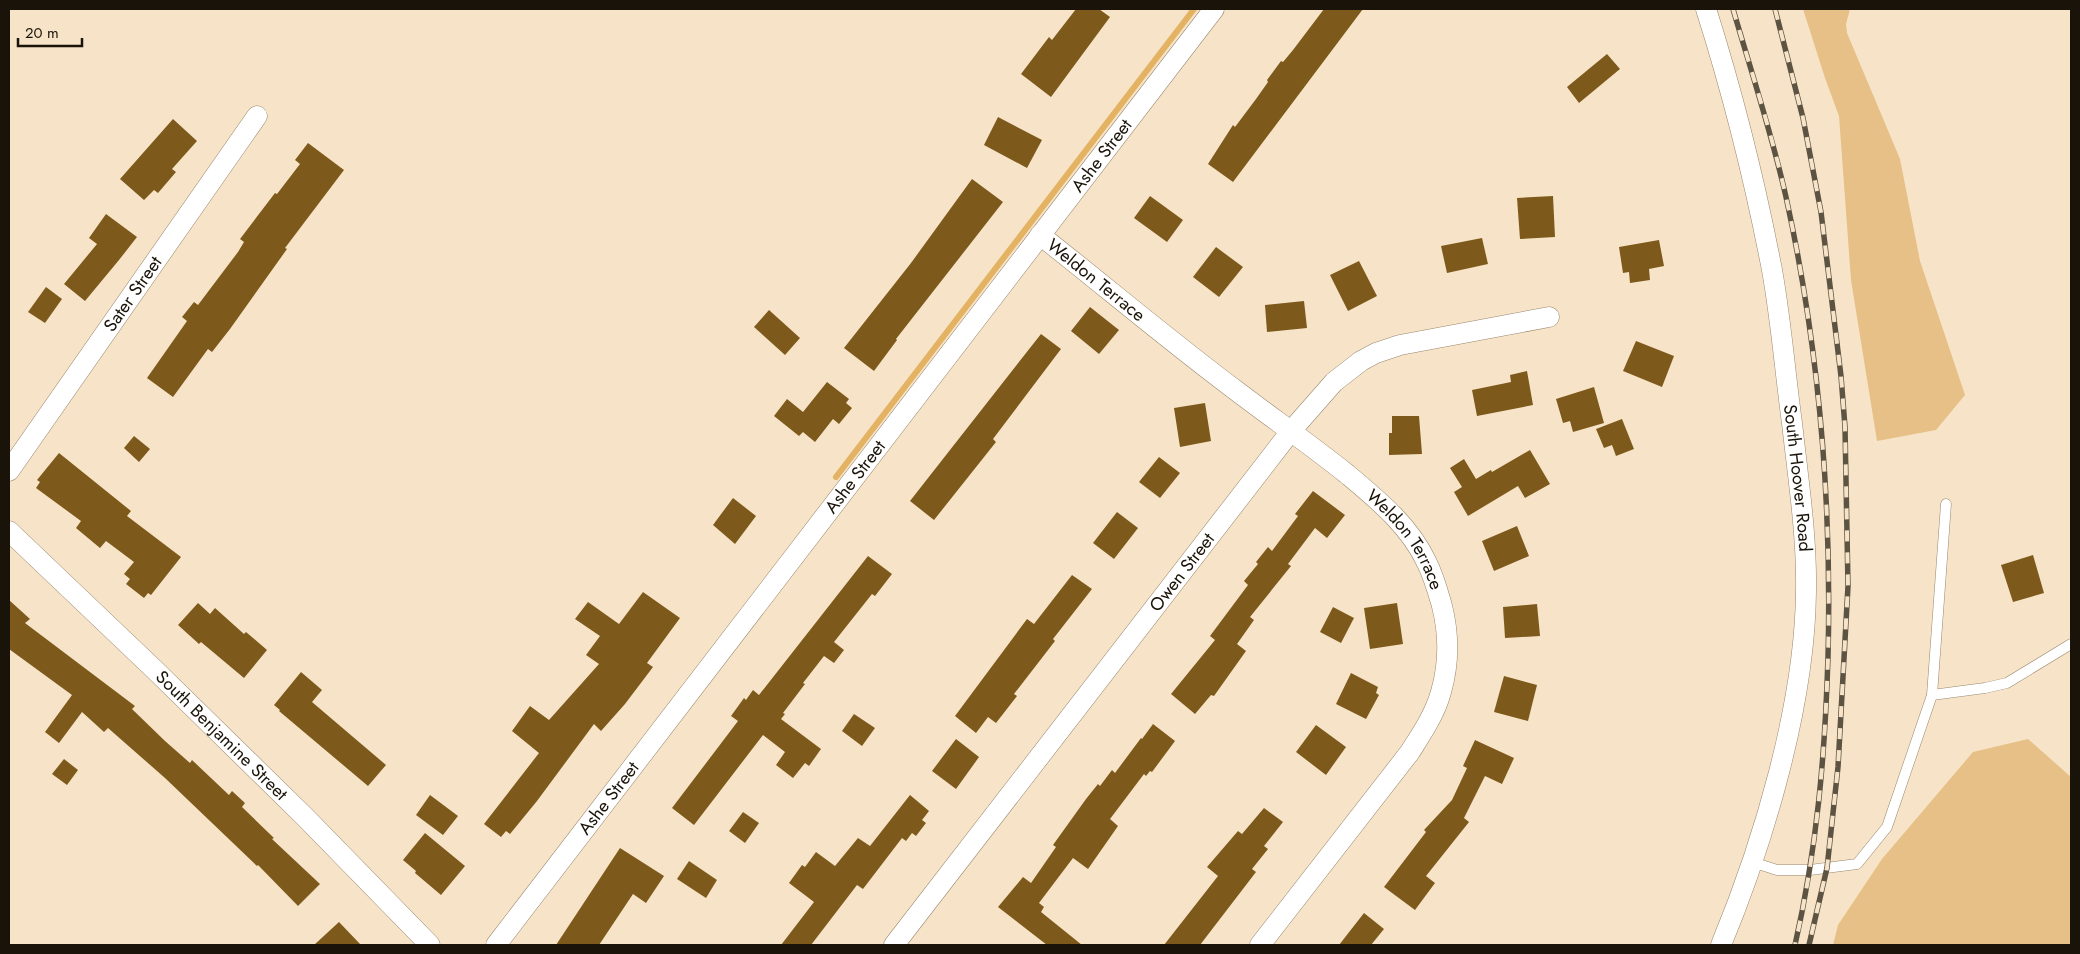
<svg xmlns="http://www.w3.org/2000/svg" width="2080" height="954" viewBox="0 0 2080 954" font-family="Jost,sans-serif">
<rect width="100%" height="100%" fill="#f7e4c8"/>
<g fill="#e6c086">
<path d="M 1803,9 L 1850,9 L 1846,24 L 1847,33 L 1900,159 L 1920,261 L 1965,395 L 1936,430 L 1877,441 L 1851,280 L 1839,116 L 1825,78 Z"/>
<path d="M 2028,739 L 2071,777 L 2071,945 L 1833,945 L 1838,925 L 1882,859 L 1973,752 Z"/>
</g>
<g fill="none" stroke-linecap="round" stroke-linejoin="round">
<path stroke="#e3b263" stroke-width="6" d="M 836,477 L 1194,9"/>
</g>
<g fill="#7d5a1b">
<path d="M 1076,9 L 1099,9 L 1110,17 L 1051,97 L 1021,74 L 1049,37 L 1052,40 Z"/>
<path d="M 1324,9 L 1363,9 L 1233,182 L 1208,164 L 1233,125 L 1235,127 L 1256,99 L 1268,82 L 1267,80 L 1281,61 L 1283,62 L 1293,50 Z"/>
<path d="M 1607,54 L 1620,69 L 1579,103 L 1567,87 Z"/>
<path d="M 998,117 L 1042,140 L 1027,168 L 984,145 Z"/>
<path d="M 173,119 L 197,141 L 172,169 L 176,172 L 158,193 L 154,190 L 144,200 L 120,179 Z"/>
<path d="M 308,143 L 344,170 L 285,248 L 287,249 L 230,329 L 212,352 L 208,349 L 173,397 L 147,378 L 187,321 L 182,317 L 194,302 L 198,305 L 238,252 L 244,242 L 240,239 L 275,193 L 277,194 L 300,164 L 295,160 Z"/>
<path d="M 972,179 L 1003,202 L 896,339 L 897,340 L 874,371 L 844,348 L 911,263 Z"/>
<path d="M 1150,196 L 1183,220 L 1167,242 L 1134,218 Z"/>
<path d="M 1553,196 L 1555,237 L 1520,239 L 1517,198 Z"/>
<path d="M 106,214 L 137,237 L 119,260 L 85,301 L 64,284 L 97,244 L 89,238 Z"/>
<path d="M 1482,238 L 1488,264 L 1447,273 L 1441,246 Z"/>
<path d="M 1659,240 L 1664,266 L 1649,269 L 1650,280 L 1630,283 L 1629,272 L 1623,273 L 1619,247 Z"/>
<path d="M 1216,247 L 1243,267 L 1219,297 L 1193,277 Z"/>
<path d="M 1359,261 L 1377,296 L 1348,311 L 1330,275 Z"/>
<path d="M 46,287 L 62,299 L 45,323 L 28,312 Z"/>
<path d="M 1304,301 L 1307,328 L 1267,332 L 1265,305 Z"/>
<path d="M 1090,307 L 1119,330 L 1099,354 L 1071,331 Z"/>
<path d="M 769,310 L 800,338 L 785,355 L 754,327 Z"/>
<path d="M 1041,334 L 1061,349 L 993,439 L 996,442 L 934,520 L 910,501 Z"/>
<path d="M 1636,341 L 1674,356 L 1662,387 L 1623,371 Z"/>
<path d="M 1527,371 L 1533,405 L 1477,416 L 1472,390 L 1511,382 L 1510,375 Z"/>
<path d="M 827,382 L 849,399 L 846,403 L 852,408 L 839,424 L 833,419 L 815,442 L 803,432 L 799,436 L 774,416 L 787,399 L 803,412 Z"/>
<path d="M 1594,387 L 1604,423 L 1573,432 L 1570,421 L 1563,423 L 1556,399 Z"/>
<path d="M 1205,403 L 1211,441 L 1180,447 L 1174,408 Z"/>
<path d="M 1392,416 L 1419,416 L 1422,454 L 1389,455 L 1389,433 L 1392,433 Z"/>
<path d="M 1622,419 L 1634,449 L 1616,456 L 1612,445 L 1604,448 L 1596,429 Z"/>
<path d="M 134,436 L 150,449 L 139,462 L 124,448 Z"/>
<path d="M 1530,450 L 1550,484 L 1525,498 L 1518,486 L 1468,516 L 1454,492 L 1462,487 L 1450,468 L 1464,459 L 1476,479 L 1491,470 L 1492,472 Z"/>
<path d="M 59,453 L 131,511 L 127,516 L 181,557 L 151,595 L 148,593 L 144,598 L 126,584 L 130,579 L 124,574 L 134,562 L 106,541 L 100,548 L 76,528 L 81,521 L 36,488 L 40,482 L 37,480 Z"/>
<path d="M 1159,457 L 1180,473 L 1160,498 L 1139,482 Z"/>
<path d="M 1313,491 L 1345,515 L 1327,538 L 1315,528 L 1288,564 L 1291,566 L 1250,617 L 1254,620 L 1237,644 L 1246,651 L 1214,696 L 1211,695 L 1195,714 L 1171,694 L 1215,640 L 1210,636 L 1248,585 L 1244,581 L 1258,564 L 1256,562 L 1268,547 L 1272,551 L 1298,516 L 1295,514 Z"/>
<path d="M 733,498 L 756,516 L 735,544 L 713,525 Z"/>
<path d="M 1117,512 L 1138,528 L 1114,559 L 1093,543 Z"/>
<path d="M 1517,526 L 1529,556 L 1494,571 L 1482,541 Z"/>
<path d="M 2033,555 L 2044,593 L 2013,602 L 2001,565 Z"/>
<path d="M 868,556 L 892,574 L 875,596 L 872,594 L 834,642 L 844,650 L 834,663 L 824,656 L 803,683 L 805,684 L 783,713 L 785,714 L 781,719 L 821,749 L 809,766 L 805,763 L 793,778 L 776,765 L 785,752 L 763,735 L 694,825 L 672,808 L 738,721 L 731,716 L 744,698 L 746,700 L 753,690 L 759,695 Z"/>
<path d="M 1072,575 L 1092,589 L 1053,639 L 1055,641 L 1014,694 L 1017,696 L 996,723 L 988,717 L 976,733 L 955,716 L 1027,619 L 1034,624 Z"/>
<path d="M 643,592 L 680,618 L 647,663 L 653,667 L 625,704 L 601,731 L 594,724 L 537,801 L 510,834 L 506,831 L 501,837 L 484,824 L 539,753 L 512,731 L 530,706 L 549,720 L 599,664 L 586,655 L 600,636 L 575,619 L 588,602 L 619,624 Z"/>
<path d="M 9,600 L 30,619 L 25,623 L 135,706 L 132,709 L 165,741 L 190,763 L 192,760 L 229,795 L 232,791 L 245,803 L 242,807 L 274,838 L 272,839 L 320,884 L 298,906 L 258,865 L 257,866 L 165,778 L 108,728 L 104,732 L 82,712 L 59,743 L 45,732 L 72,695 L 9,649 Z"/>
<path d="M 198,603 L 210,614 L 215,608 L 244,634 L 246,632 L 267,650 L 244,678 L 201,642 L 199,644 L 178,625 Z"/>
<path d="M 1397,603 L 1403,644 L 1370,649 L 1364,608 Z"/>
<path d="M 1537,604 L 1540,636 L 1505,638 L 1503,607 Z"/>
<path d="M 1333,607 L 1354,618 L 1341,643 L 1320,632 Z"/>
<path d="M 301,672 L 322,690 L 312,702 L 386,765 L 368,786 L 279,711 L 280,710 L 274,705 Z"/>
<path d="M 1351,673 L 1378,687 L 1376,693 L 1379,695 L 1366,719 L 1336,704 Z"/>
<path d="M 1504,676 L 1537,685 L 1528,721 L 1494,712 Z"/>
<path d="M 854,714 L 875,728 L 862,746 L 842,731 Z"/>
<path d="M 1153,724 L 1175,741 L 1152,772 L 1150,771 L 1146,776 L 1144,774 L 1110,819 L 1118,826 L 1088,869 L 1073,858 L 1039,903 L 1044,907 L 1041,912 L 1082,945 L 1047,945 L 998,907 L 1023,877 L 1031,883 L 1056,847 L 1053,845 L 1086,799 L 1098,784 L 1100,786 L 1112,770 L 1115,773 L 1141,738 L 1142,739 Z"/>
<path d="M 1316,725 L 1346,747 L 1326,775 L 1296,752 Z"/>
<path d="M 956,739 L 979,757 L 956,789 L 932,771 Z"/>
<path d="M 1475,740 L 1514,758 L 1502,784 L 1485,776 L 1464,818 L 1469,822 L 1426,876 L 1435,883 L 1415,910 L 1384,887 L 1426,832 L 1424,830 L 1452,800 L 1467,768 L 1463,766 Z"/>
<path d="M 64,759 L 78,770 L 67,785 L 52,774 Z"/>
<path d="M 430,795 L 458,816 L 443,835 L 416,815 Z"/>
<path d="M 910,795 L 929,811 L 922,820 L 926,823 L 916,836 L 912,833 L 906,841 L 902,838 L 863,889 L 857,885 L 811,945 L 781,945 L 814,902 L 789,883 L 802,865 L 805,867 L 816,852 L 835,866 L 858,838 L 870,846 Z"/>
<path d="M 1264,808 L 1283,822 L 1264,846 L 1268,849 L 1252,869 L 1256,872 L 1200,945 L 1164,945 L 1218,876 L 1207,867 L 1238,831 L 1242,834 Z"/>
<path d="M 743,812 L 759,823 L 745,843 L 729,831 Z"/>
<path d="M 425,833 L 465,866 L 441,895 L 415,873 L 416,871 L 403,860 Z"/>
<path d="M 620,848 L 664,876 L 646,903 L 633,894 L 599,945 L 556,945 Z"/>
<path d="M 689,861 L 717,880 L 706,898 L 677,879 Z"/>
<path d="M 1364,913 L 1384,929 L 1371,945 L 1339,945 Z"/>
<path d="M 339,922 L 361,945 L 314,945 Z"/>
</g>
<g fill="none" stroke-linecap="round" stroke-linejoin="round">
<defs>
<g id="lane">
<path d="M 1932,695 L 1985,688 L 2007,683 L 2071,644"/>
<path d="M 1752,862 L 1777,870 L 1810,870 L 1857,864 L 1887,827 L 1932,695 L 1946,504"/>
</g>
<g id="street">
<path id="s1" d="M 1706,9 C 1733,94 1755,182 1772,270 C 1781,320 1785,372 1792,423 C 1798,478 1807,535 1806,591 C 1805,704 1764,841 1721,945"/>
<path id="s2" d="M 1040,235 C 1106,287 1171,342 1238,392 C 1275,420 1312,446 1347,474 C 1378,500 1410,526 1427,563 C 1434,577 1438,592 1442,606 C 1449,634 1449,664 1441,692 C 1435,714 1422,733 1410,752 L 1260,945"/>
<path id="s3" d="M 9,471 L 257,116"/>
<path id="s4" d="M 9,531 L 156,671 L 305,817 L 430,945"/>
<path id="s5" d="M 496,945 L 1214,9"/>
<path id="s6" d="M 894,945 L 1291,431 L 1334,382 L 1361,361 L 1376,353 L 1400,345 L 1549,317"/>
</g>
</defs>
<use href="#lane" stroke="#98876e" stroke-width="11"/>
<use href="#street" stroke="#98876e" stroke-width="21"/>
<use href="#lane" stroke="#fff" stroke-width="10"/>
<use href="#street" stroke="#fff" stroke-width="20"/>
<defs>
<g id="rail">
<path d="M 1733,9 C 1751,71 1772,134 1786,197 C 1819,347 1832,503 1828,657 C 1825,756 1817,848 1795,945"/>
<path d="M 1775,9 L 1803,118 L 1821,212 L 1841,376 L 1845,427 L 1848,586 L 1838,767 L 1827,868 L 1809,945"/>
</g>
</defs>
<use href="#rail" stroke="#5d5343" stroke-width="5.5"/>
<use href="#rail" stroke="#f7e4c8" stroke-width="4" stroke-dasharray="11" stroke-linecap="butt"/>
</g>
<g text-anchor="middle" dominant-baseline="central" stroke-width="5" stroke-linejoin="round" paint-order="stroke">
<g font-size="18" fill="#191309" stroke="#f7e4c8">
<text stroke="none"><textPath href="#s5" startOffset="995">Ashe Street</textPath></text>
<text stroke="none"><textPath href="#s2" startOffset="72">Weldon Terrace</textPath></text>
<text stroke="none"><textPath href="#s3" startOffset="216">Sater Street</textPath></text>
<text stroke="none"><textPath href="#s5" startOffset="590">Ashe Street</textPath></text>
<text stroke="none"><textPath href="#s1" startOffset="479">South Hoover Road</textPath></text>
<text stroke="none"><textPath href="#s2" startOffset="478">Weldon Terrace</textPath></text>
<text stroke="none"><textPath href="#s6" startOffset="471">Owen Street</textPath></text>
<text stroke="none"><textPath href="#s4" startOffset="295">South Benjamine Street</textPath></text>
<text stroke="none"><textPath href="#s5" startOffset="185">Ashe Street</textPath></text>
</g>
</g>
<rect width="2080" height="954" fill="none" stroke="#191309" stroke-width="20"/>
<path d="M18 38v8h64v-8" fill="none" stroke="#191309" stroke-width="2.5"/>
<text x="25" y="38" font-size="15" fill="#191309" stroke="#f7e4c8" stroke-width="4" paint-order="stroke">20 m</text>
</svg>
